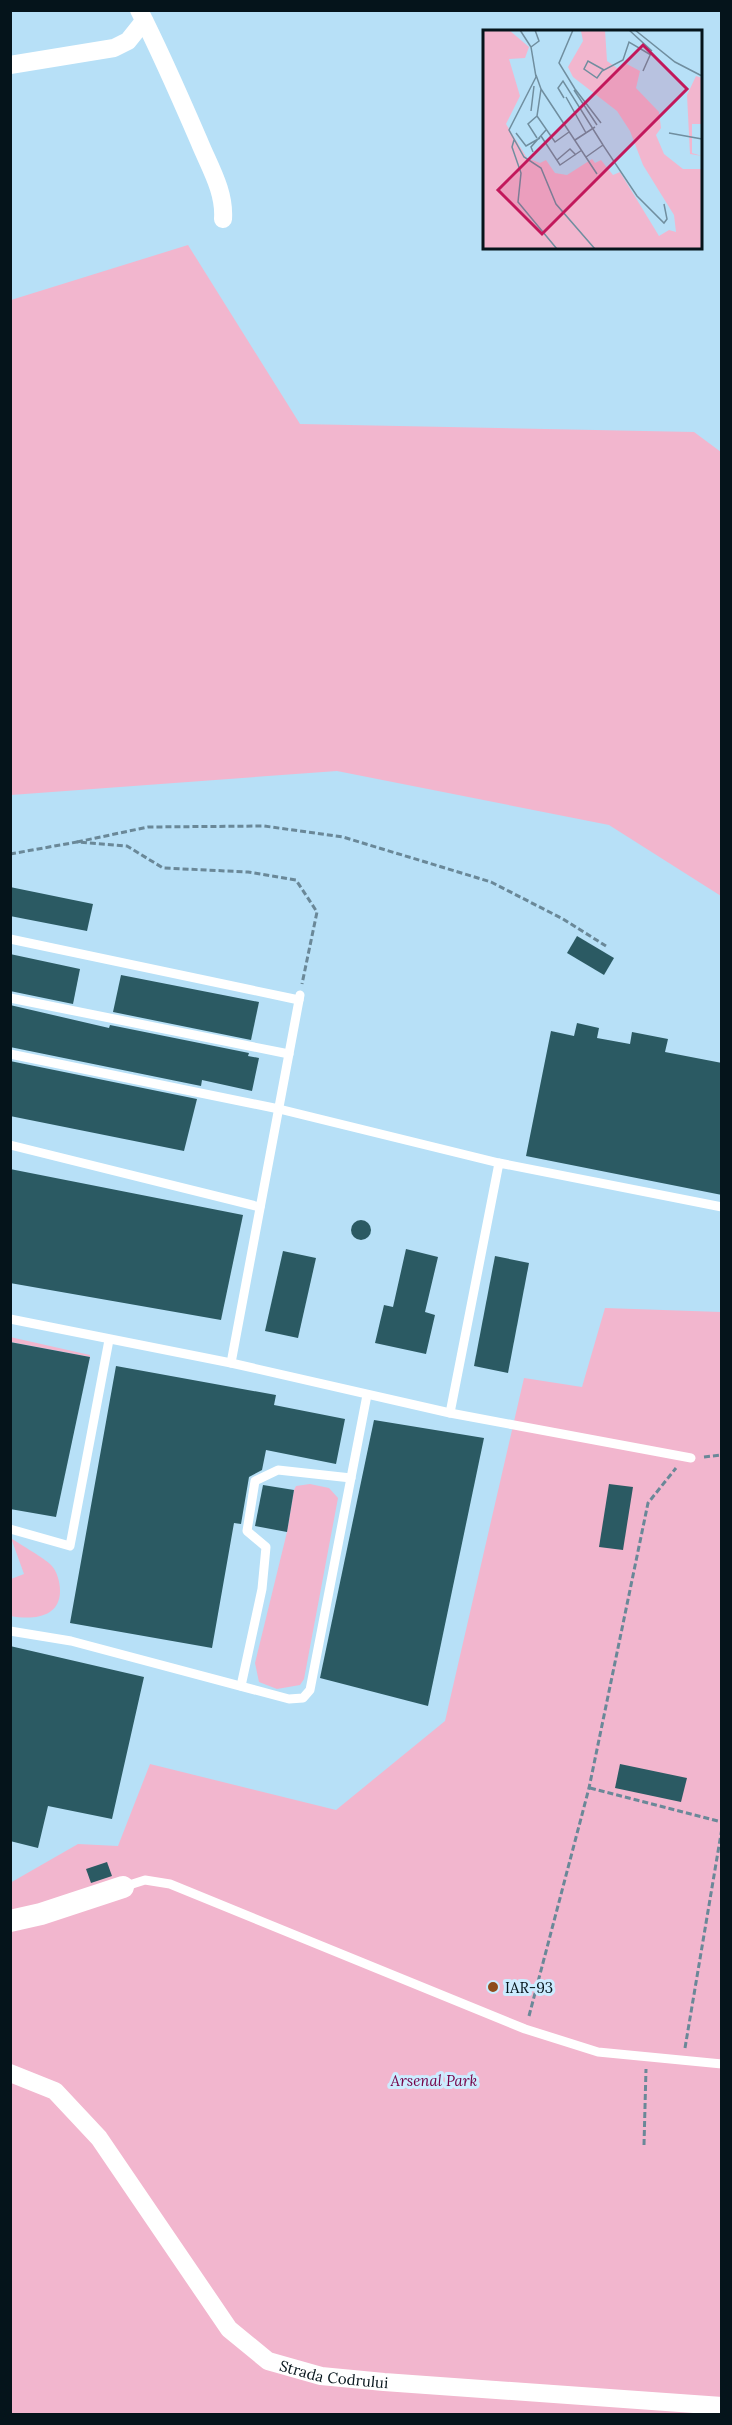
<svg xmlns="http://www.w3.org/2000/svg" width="732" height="2425" viewBox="0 0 732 2425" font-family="Lora,serif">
<rect width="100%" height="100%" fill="#b7e0f7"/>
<g fill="#f2b6ce">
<path d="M 188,245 L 300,424 L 694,432 L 721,452 L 721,896 L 609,825 L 337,771 L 11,795 L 11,300 Z"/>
<path d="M 605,1308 L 721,1312 L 721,2414 L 11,2414 L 10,1883 L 78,1844 L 118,1846 L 150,1764 L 336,1810 L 445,1721 L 524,1378 L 582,1387 Z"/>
<path d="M 10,1337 L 90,1355 L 90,1357 L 11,1342 Z"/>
<path d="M 310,1484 L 329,1488 L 338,1498 L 304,1679 L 300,1685 L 277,1689 L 259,1682 L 255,1663 L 287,1532 L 294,1490 L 296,1486 Z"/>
<path d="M 11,1538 C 21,1545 44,1558 51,1565 C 57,1571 60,1582 60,1591 C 60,1618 32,1620 11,1616 L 11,1579 L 24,1574 Z"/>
</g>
<g fill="#2b5a63">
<path d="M 10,887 L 93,904 L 87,931 L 10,916 Z"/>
<path d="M 577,936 L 614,958 L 604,975 L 567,953 Z"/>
<path d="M 10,954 L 80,969 L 73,1004 L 10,991 Z"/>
<path d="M 121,975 L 259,1002 L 251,1040 L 113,1012 Z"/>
<path d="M 10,1005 L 109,1028 L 110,1025 L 249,1053 L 248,1056 L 259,1058 L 252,1091 L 202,1080 L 201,1086 L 10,1047 Z"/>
<path d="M 577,1023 L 599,1028 L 597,1038 L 630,1044 L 632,1032 L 668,1039 L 665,1052 L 722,1063 L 722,1195 L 526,1156 L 551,1031 L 574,1036 Z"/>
<path d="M 10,1061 L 197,1099 L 184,1151 L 10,1116 Z"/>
<path d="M 10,1169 L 243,1215 L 221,1320 L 10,1283 Z"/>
<circle cx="361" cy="1230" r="10"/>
<path d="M 406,1249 L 438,1257 L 425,1312 L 435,1315 L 426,1354 L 375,1343 L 384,1305 L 393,1307 Z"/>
<path d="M 283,1251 L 316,1258 L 298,1338 L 265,1331 Z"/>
<path d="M 495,1256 L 529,1263 L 508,1373 L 474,1366 Z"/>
<path d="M 10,1342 L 90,1357 L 56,1517 L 10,1509 Z"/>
<path d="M 116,1366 L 276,1395 L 274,1405 L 345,1419 L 336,1464 L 266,1450 L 262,1470 L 249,1477 L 241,1524 L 234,1523 L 212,1648 L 70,1623 Z"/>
<path d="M 374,1420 L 484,1438 L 428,1706 L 320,1678 Z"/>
<path d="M 609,1484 L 633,1487 L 623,1550 L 599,1547 Z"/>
<path d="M 263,1485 L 294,1490 L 287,1532 L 255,1526 Z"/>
<path d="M 10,1646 L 144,1677 L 112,1819 L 48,1806 L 38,1848 L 10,1841 Z"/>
<path d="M 620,1764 L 687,1778 L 681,1802 L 615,1788 Z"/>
<path d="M 107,1862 L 112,1876 L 91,1883 L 86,1869 Z"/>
</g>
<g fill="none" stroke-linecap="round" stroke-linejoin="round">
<g stroke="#6a8898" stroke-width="3" stroke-dasharray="6 3" stroke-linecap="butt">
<path d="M 77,842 L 148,827 L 264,826 L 343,837 L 491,882 L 563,919 L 606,946"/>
<path d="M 10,854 L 77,842 L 127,846 L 163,868 L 248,872 L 296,880 L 317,912 L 302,984"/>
<path d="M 704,1457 L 722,1455"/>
<path d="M 590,1788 L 722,1822"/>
<path d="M 529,2016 L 589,1788 L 648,1503 L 676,1468"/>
<path d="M 685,2048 L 722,1828"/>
<path d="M 644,2145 L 646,2069"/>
</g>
<g stroke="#fff" stroke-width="9">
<path d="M 10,939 L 299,1000"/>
<path d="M 10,998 L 289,1054"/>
<path d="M 10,1054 L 279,1109 L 499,1163"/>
<path d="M 10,1145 L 260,1207"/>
<path d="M 10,1319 L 231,1363 L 450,1413 L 691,1458"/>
<path d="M 231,1363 L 300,995"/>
<path d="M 450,1413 L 499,1163 L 722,1207"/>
<path d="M 10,1529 L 70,1546 L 109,1340"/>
<path d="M 10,1631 L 71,1641 L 289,1699 L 303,1698 L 310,1690 L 367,1395"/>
<path d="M 241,1686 L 262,1589 L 266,1547 L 247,1531 L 255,1481 L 278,1470 L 351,1478"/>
<path d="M 123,1887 L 145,1880 L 170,1884 L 525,2029 L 598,2052 L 722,2064"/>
</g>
<g stroke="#fff" stroke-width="18">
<path d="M 139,10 C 161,53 180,97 199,141 C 209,166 225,191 223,219"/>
<path d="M 10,65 L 114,48 L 128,41 L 144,21"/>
<path id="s1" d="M 10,2073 L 55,2091 L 99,2138 L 229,2329 L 268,2361 L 321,2376 L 384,2382 L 722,2406"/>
</g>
<path stroke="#fff" stroke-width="22" d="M 10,1921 L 41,1914 L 123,1887"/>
</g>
<circle fill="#8e4c1b" stroke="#ccecff" stroke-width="2" cx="493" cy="1987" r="6"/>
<g text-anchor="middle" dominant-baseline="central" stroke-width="6" stroke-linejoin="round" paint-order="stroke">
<g font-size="15" fill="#05141b" stroke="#ccecff" text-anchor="start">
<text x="505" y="1987">IAR-93</text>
</g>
<g font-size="15" font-style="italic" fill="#740046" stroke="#ccecff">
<text x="434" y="2080">Arsenal Park</text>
</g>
<g font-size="15" fill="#05141b" stroke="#ccecff">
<text stroke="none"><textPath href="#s1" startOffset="462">Strada Codrului</textPath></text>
</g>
</g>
<g transform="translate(483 30)">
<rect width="219" height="219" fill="#b7e0f7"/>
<path d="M 0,0 L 26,0 L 46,17 L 42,28 L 26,29 L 37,66 L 23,94 L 44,128 L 57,133 L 63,130 L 72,143 L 84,145 L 109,129 L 112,133 L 118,130 L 130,145 L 137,142 L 176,206 L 186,200 L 193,202 L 191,185 L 160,135 L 147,101 L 134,81 L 90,47 L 85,37 L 100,11 L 98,1 L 122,0 L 124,31 L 134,38 L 142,33 L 157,41 L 153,58 L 176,82 L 178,98 L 173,105 L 181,124 L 200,139 L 219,139 L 219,219 L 0,219 ZM 213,46 L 219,48 L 219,94 L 209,94 L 209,123 L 219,126 L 207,124 L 204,65 Z" fill="#f2b6ce"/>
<path fill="none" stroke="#708e9f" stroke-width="1.5" d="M 37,0 L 48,17 L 53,47 L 26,100 L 41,127 L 58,138 L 73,174 L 112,219M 90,0 L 76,33 L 92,59M 146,0 L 169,21M 152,0 L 192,32 L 219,46M 48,17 L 56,11 L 52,0M 121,40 L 105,31 L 101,39 L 114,48 L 119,41 L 140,30 L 146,12 L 168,25M 160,41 L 168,23M 53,45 L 58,59 L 54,86 L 72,112 L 86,102M 58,59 L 114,144M 92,59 L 118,93M 91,60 L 114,95M 83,67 L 103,103M 81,68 L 75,58 L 80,51 L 120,115M 48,81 L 51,56M 54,86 L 45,94 L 54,108M 33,103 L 43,116 L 57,108M 186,103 L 219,109M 58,106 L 77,135 L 99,120M 31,110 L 29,117 L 38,143 L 35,172 L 74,219M 92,110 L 112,97M 50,122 L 48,117 L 63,100M 103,127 L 120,115 L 154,166 L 181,193 L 184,189 L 181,174M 74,130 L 87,119 L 93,125"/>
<path fill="#c2185b" fill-opacity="0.15" stroke="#c2185b" stroke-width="3" d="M 160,15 L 204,59 L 59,204 L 15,160 Z"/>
<rect width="219" height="219" fill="none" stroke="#05141b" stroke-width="3"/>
</g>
<rect width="732" height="2425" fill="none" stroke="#05141b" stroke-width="24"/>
</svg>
